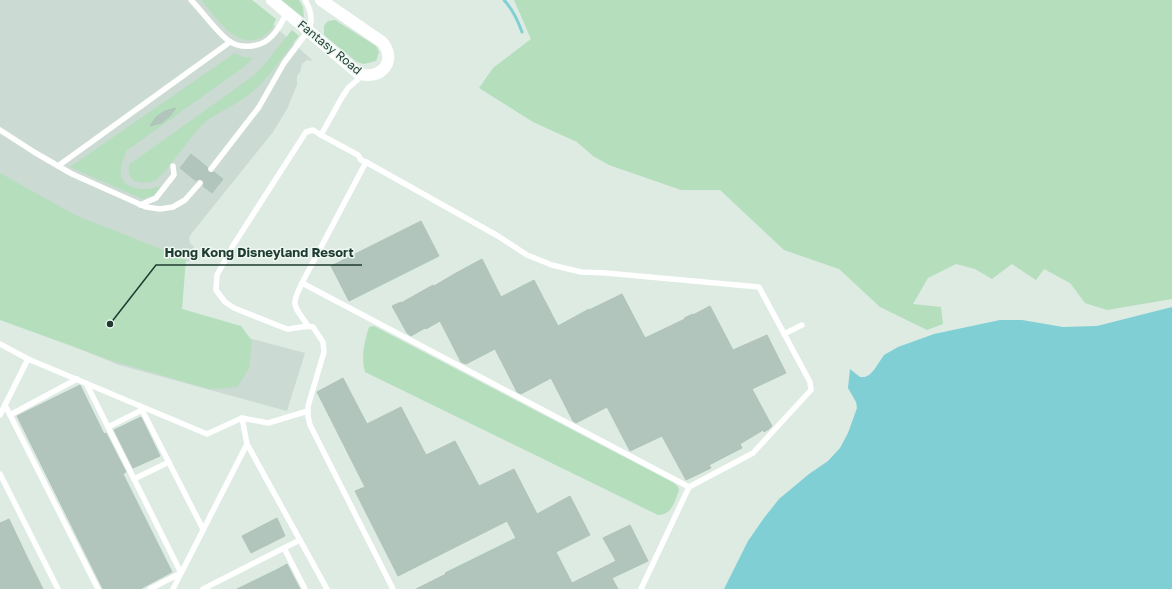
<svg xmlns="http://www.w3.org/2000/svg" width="1172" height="589" viewBox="0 0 1172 589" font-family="'Golos Text',sans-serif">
<rect width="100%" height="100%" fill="#ddebe3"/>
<g fill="#cbdad2">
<path d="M 0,0 L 212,0 L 260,13 L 313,61 L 307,60 L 302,64 L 300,72 L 297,76 L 297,85 L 287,109 L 273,132 L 191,234 L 189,238 L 190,243 L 194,247 L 189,262 L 106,234 L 0,176 Z"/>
<path d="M 0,245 L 218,330 L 305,353 L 287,411 L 119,365 L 38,332 Z"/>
</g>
<g fill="#b4debc">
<path d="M 201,0 L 252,0 L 276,19 C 273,28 268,34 260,38 C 234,49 216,16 201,0 Z"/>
<path d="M 281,0 L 299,0 L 303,7 L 304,18 Z"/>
<path d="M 514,0 L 1172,0 L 1172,299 L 1107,310 L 1085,303 L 1070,283 L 1044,269 L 1036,280 L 1012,264 L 992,279 L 975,269 L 956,264 L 928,278 L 913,304 L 941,307 L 943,324 L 927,330 L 880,307 L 839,269 L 784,250 L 720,190 L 681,190 L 609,165 L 593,156 L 577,142 L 533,122 L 479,88 L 493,68 L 531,39 Z"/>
<path d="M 335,20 L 376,46 L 379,52 L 376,61 L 364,64 L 357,62 L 324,35 L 324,26 L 328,21 Z"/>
<path d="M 292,30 L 299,36 C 285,53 265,84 247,96 C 233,107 217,112 203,124 C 186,141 174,163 156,180 C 143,186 123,182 130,164 L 253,76 L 263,66 Z"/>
<path d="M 235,53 L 243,57 L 253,58 L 245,66 L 126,151 C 125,157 121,163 121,169 C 118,190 146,192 160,186 L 160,187 L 154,195 L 143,199 L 70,167 Z"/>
<path d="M 0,173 L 75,215 L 186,259 L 182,309 L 241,326 L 252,341 L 249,368 L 237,387 L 209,389 L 113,361 L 0,320 Z"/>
<path d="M 374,326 L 674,483 L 678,487 L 679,490 C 675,501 672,515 658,515 L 365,372 C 361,356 364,343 369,327 Z"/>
</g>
<path fill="#7fcfd5" d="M 1172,307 L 1172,589 L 724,589 L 748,541 L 764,518 L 779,499 L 809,474 L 828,461 L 840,448 L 848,433 L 857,408 L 856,402 L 848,388 L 850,369 L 860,377 L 865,377 L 869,375 L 874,370 L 884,355 L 898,347 L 934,334 L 1000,320 L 1022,320 L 1063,327 L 1097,326 Z"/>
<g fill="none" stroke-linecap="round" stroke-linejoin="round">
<path stroke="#7fcfd5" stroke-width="3" d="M 504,0 C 513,10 517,19 522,32"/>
</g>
<g fill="#b2c5bc" stroke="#afc4ba">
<path d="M 176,108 L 169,117 L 161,123 L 150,126 L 156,117 L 165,111 Z"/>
<path d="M 191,154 L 207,167 L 208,172 L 211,173 L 214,172 L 223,179 L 212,193 L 203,186 L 204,182 L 202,180 L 199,179 L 196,181 L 180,168 Z"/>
<path d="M 421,221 L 439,256 L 349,301 L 331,266 Z"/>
<path d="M 482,259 L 501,297 L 534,280 L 558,326 L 589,309 L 589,310 L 622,294 L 645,338 L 685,319 L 684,318 L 693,314 L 693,315 L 710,306 L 733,350 L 767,335 L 786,373 L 752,389 L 772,426 L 769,429 L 764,432 L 763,430 L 740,444 L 742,448 L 709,465 L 711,468 L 686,480 L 662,436 L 630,451 L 607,407 L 576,423 L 573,421 L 551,378 L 521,394 L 517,392 L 495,349 L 466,364 L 461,362 L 440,321 L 426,329 L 425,328 L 411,336 L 407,333 L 392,306 L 401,302 L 401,303 L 433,285 L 434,286 L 456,273 Z"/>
<path d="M 343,378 L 367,424 L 401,407 L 426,455 L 455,441 L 479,486 L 514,469 L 537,514 L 570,496 L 590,535 L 556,552 L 572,583 L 616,561 L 603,538 L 630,525 L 648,561 L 612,578 L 618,589 L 416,589 L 446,574 L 445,573 L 516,538 L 507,521 L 398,576 L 355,491 L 365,487 L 317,392 Z"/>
<path d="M 80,385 L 104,434 L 106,433 L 126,472 L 123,474 L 172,572 L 140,589 L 103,589 L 17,416 Z"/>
<path d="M 141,417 L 160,456 L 133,468 L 114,430 Z"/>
<path d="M 277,518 L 285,536 L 251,553 L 242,536 Z"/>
<path d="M 9,519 L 28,559 L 43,589 L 0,589 L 0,523 Z"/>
<path d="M 287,564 L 300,589 L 237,589 L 278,569 Z"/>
</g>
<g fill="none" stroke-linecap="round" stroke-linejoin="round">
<g stroke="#fff" stroke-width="5.5">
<path d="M 191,0 C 202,11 217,33 229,41 C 242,50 262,47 272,36 C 279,29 283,20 287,12"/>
<path d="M 363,75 L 348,88 L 341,99 L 321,135 L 313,130 L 306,132 L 234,244 L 217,275 L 216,290 L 225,302 L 234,308 L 287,329 C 295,329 305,325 313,327 L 323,342 L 324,352 L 308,406 L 308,416 L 310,425 L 393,589"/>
<path d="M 0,130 L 34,152 L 72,174 L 146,207 L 160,209 L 173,207 L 185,200 L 200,183"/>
<path d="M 321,135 L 358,155 L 361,160 L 366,162 L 498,236 L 527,255 L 552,265 L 581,272 L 606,273 L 759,287 L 810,382 L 811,390 L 753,453 L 689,487 L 641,589"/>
<path d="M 366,162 L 302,283 L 689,487"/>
<path d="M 58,166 L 230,42"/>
<path d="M 211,169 L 259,107 L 284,63 L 308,31 C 314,20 311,10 305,0"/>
<path d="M 140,205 L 156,198 L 174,175 L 173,166"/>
<path d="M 302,283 C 290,307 294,305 308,326"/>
<path d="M 784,334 L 802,325"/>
<path d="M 0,344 L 28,359 L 207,434 L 242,418 L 268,423 L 308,411"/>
<path d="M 86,383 L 181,573 L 150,589"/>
<path d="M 5,405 L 98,589"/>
<path d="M 140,406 L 203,529"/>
<path d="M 0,415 L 28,359"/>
<path d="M 10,415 L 77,379"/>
<path d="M 108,427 L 142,410"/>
<path d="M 247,444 L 327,589"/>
<path d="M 0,474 L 58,589"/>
<path d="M 134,479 L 169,462"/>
<path d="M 284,548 L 300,540"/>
<path d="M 173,589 L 247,444 L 242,418"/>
<path d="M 203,589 L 284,548 L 305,589"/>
</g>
<path stroke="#fff" stroke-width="12" d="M 272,0 L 358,73 C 381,82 398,60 382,42 L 321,0"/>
</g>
<g text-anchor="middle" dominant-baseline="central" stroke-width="3" stroke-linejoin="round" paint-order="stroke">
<g font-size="12" fill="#1e3b31" stroke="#eef7f2">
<text transform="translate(330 47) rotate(39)">Fantasy Road</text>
</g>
</g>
<path fill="none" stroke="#1e3b31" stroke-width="1.5" d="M110 324L156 265H362"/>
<circle fill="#1e3b31" stroke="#eef7f2" stroke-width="1.5" cx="110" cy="324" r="4"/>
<g font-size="13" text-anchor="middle" font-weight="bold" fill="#1e3b31" stroke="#eef7f2" stroke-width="3" stroke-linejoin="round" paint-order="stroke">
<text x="259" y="257">Hong Kong Disneyland Resort</text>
</g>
</svg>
